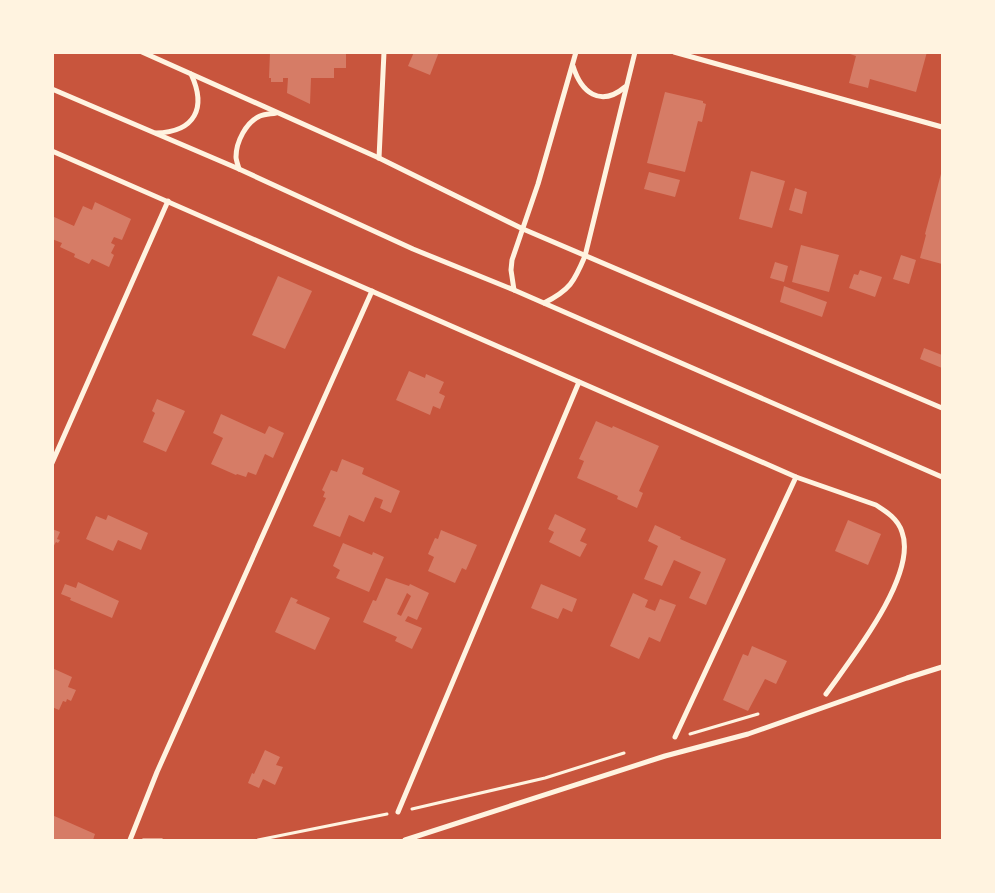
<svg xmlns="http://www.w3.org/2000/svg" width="995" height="893" viewBox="0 0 995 893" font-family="Raleway,sans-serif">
<rect width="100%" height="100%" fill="#c8553d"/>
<g fill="#d67c66" fill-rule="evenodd">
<path d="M 270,52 L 346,52 L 346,68 L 334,68 L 334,78 L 311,78 L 310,104 L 287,93 L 288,78 L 283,78 L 283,82 L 271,82 L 271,78 L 269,78 Z"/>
<path d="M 414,52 L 439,52 L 430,75 L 408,66 Z"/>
<path d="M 851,52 L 927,52 L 916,92 L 870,79 L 868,88 L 849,83 L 856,56 L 850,54 Z"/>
<path d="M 665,92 L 703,101 L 703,103 L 706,104 L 702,122 L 698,121 L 685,172 L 647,163 Z"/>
<path d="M 942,170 L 942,264 L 920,258 L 926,235 L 925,234 Z"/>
<path d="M 751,171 L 785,181 L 772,228 L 739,219 Z"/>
<path d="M 649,172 L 680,180 L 675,197 L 644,189 Z"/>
<path d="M 795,188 L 807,192 L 802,214 L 789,210 Z"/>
<path d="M 95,202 L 131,219 L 122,240 L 114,237 L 111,243 L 115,245 L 111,253 L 114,255 L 109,267 L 92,259 L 89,264 L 74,257 L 75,254 L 60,247 L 62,243 L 52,239 L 52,216 L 74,226 L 83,206 L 92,210 Z"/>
<path d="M 801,245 L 839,255 L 829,292 L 792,282 Z"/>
<path d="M 901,255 L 916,260 L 909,284 L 893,279 Z"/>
<path d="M 775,262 L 788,266 L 784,282 L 770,278 Z"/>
<path d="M 860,270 L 882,277 L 875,297 L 849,288 L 854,274 L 858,275 Z"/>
<path d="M 278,276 L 312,291 L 285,349 L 252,335 Z"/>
<path d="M 784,286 L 827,302 L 822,317 L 780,302 Z"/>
<path d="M 924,348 L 942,355 L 942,368 L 920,359 Z"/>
<path d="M 409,371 L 425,378 L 426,374 L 444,382 L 439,393 L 445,396 L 440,409 L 433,406 L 430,415 L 396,400 Z"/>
<path d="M 157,399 L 185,411 L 166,452 L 143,442 L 155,413 L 152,411 Z"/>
<path d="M 221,414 L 265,434 L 269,426 L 284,433 L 273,458 L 265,454 L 256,475 L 248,472 L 246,477 L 237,474 L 236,475 L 211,464 L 223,438 L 213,433 Z"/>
<path d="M 596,421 L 612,428 L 613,426 L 659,446 L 639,491 L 643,493 L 637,508 L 617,499 L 618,496 L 577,478 L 584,461 L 579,459 Z"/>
<path d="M 342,459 L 364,468 L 362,474 L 400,491 L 391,513 L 380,508 L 383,500 L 375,497 L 364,522 L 349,515 L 340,537 L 313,526 L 326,498 L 323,497 L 325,492 L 322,490 L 331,470 L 337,472 Z"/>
<path d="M 555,514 L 586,529 L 580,541 L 587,544 L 580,557 L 549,542 L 554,532 L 548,529 Z"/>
<path d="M 108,515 L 148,533 L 141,550 L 118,540 L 113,551 L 86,539 L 96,516 L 106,520 Z"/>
<path d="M 848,520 L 881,534 L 868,565 L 835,551 Z"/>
<path d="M 655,525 L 681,537 L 680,539 L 726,559 L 706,605 L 689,598 L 701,572 L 674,560 L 662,586 L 644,579 L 658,546 L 648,541 Z"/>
<path d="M 52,529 L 60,532 L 57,539 L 60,540 L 58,543 L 56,542 L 52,549 Z"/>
<path d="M 441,530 L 477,545 L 466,570 L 462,568 L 455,583 L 428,571 L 434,557 L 428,554 L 435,538 L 438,539 Z"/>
<path d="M 343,543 L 372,555 L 373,552 L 384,557 L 369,592 L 336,578 L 340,570 L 333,566 Z"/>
<path d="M 386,578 L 409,586 L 410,584 L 429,593 L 417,620 L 408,616 L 405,621 L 422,628 L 412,649 L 395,641 L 397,637 L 363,622 L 373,600 L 376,601 ZM 407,593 L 411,596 L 401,616 L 397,614 Z"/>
<path d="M 78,582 L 119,601 L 112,618 L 70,600 L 71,598 L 61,594 L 65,584 L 76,588 Z"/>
<path d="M 541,584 L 577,599 L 572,612 L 563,608 L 558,619 L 531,608 Z"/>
<path d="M 633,593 L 648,600 L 645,607 L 655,611 L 660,599 L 676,605 L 660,642 L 649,637 L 639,659 L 610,646 Z"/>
<path d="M 291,597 L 298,600 L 296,603 L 330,618 L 315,650 L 275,632 Z"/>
<path d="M 752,646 L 787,661 L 776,684 L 765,679 L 748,711 L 723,700 L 743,654 L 748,656 Z"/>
<path d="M 52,668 L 72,677 L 68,687 L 76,690 L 71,701 L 67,699 L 66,702 L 63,701 L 59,710 L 52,707 Z"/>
<path d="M 265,750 L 280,757 L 276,765 L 283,767 L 275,785 L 263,779 L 259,788 L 248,783 L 252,773 L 254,774 Z"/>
<path d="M 52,815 L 95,834 L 93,840 L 52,840 Z"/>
</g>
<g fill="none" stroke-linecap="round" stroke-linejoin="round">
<g stroke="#fff3e0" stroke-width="3">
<path d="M 690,734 L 758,714"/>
<path d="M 412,809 L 545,778 L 624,753"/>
<path d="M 143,840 L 162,840"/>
<path d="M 258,840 L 387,814"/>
</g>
<g stroke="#fff3e0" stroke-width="5">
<path d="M 142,52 L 379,158 L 523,229 L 942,408"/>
<path d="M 674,52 L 942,127"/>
<path d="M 573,66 C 581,92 600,108 625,87"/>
<path d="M 52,89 L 239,169 L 413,249 L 514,290 L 942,477"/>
<path d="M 156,133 C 195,132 207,108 191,74"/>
<path d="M 52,151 L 796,477 L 876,505 C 887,512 898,519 902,532 C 918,575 851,659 826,694"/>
<path d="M 379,158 L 384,52"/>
<path d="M 239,169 C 238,165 236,160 236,157 C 236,142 246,122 260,116 C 265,114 271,114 276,113"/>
<path d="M 514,290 L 511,270 L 512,260 L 538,184 L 576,52"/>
<path d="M 544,303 C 570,290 574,282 585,256 L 635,52"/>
<path d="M 52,463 L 168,201"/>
<path d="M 675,737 L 796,477"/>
<path d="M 398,812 L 579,382"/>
<path d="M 130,840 L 157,772 L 372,291"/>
<path d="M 405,840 L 665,756 L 748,734 L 907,678 L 942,667"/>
</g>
</g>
<rect width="995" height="893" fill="none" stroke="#fff3e0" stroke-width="108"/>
</svg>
